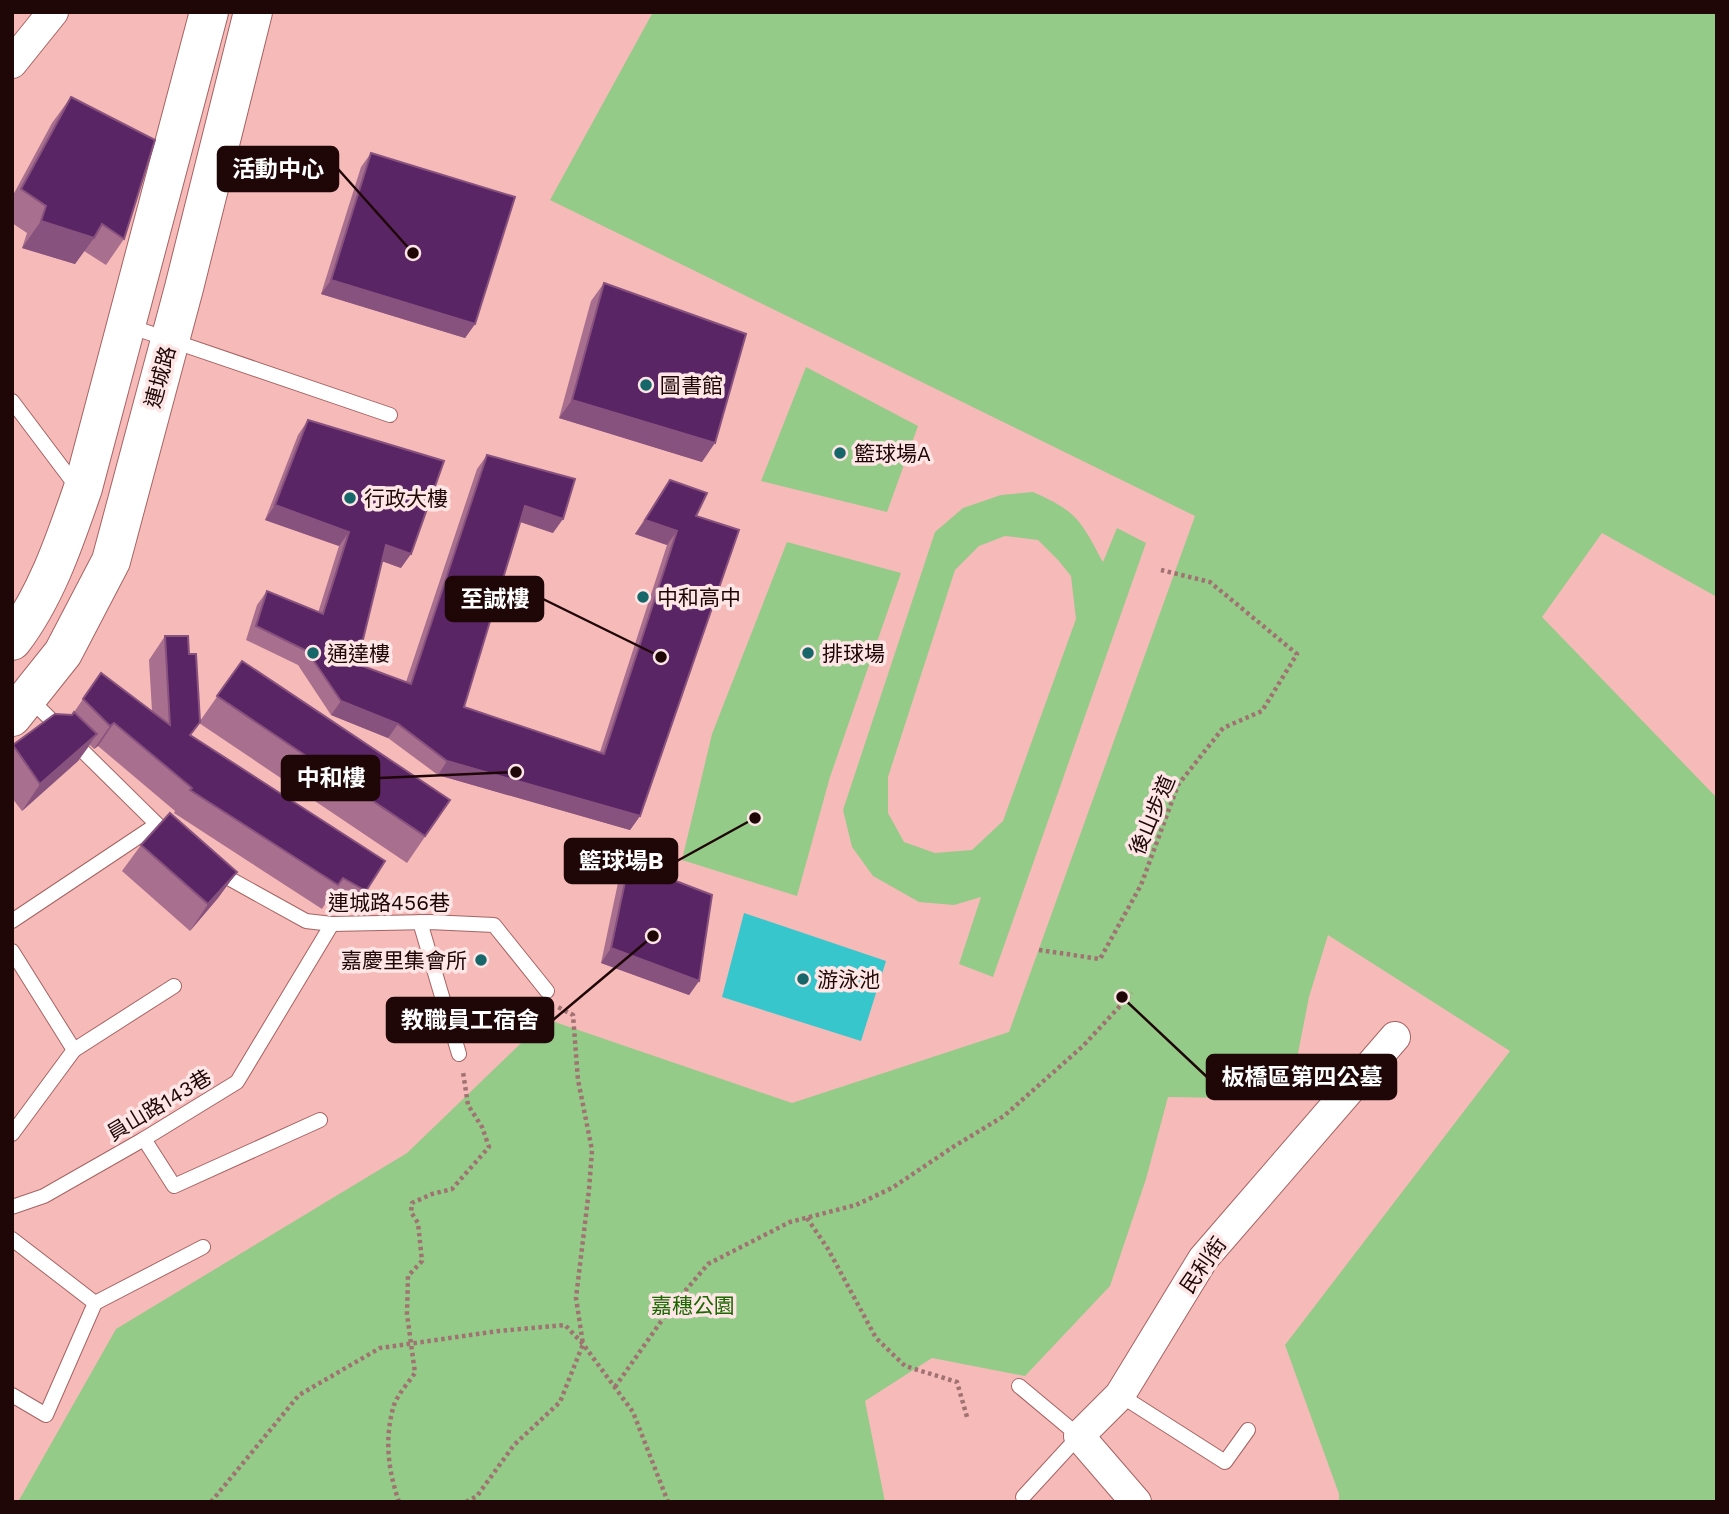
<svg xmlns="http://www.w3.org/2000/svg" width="1729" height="1514" viewBox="0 0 1729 1514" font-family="'Work Sans','Noto Sans TC',sans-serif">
<rect width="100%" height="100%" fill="#f6bab9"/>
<g fill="#95cb89" fill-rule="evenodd">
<path d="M 653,12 L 1717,12 L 1717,597 L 1602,533 L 1542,617 L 1717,798 L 1717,1502 L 1339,1502 L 1339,1494 L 1285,1345 L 1510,1051 L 1328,935 L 1309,997 L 1289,1099 L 1168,1097 L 1146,1179 L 1110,1286 L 1025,1376 L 932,1358 L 865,1401 L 885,1502 L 18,1502 L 116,1329 L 407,1153 L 546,1019 L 792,1103 L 1009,1032 L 1195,516 L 550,200 Z"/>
<path d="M 806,367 L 918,426 L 887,512 L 761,481 Z"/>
<path d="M 1033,492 C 1078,512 1080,520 1103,562 L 1117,528 L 1146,543 L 993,977 L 959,964 L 981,897 L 954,905 L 919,902 L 873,876 L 852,847 L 843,810 L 935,532 L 963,508 L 1001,495 ZM 1005,536 L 1038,540 L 1058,560 L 1071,576 L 1076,619 L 1003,821 L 972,850 L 935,853 L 904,842 L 888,813 L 888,777 L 955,570 L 979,546 Z"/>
<path d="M 787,542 L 901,573 L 830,777 L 797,896 L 682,860 L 712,734 Z"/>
</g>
<path fill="#38c6cd" d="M 744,913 L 886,961 L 861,1041 L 722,997 Z"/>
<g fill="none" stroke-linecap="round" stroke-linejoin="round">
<defs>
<g id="lane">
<path d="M 126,325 L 390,415"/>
<path d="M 12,401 L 70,478 L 79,485"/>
<path d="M 29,698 L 170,837"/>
<path d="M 214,870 L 306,921 L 332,924 L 429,922 L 494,925 L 547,991"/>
<path d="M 12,921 L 156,825"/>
<path d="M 420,922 L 459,1054"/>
<path d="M 12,951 L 74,1050 L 174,986"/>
<path d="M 12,1134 L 74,1050"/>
<path d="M 144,1139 L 174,1186 L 320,1120"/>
<path d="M 12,1207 L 44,1196 L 144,1139 L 237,1082 L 332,924"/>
<path d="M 12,1239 L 95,1303 L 203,1247"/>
<path d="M 1019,1386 L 1079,1436 L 1023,1497"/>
<path d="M 12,1395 L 46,1415 L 95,1303"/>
<path d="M 1120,1395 L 1225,1462 L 1248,1430"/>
</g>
<g id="street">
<path d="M 12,63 L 53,12"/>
<path d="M 1136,1502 L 1079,1436 L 1120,1395 L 1203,1259 L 1395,1037"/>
</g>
<g id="secondary">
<path d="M 12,641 C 46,597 65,540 83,488 L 209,12"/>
<path d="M 12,717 L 63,653 L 111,561 L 184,288 L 253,12"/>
</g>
</defs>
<use href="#lane" stroke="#a66363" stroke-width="16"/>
<use href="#street" stroke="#a66363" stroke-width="32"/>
<use href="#secondary" stroke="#a66363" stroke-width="40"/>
<g stroke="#a07372" stroke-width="4.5" stroke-dasharray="3.5 3.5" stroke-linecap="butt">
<path d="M 1039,950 L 1100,959 L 1141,885 L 1178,785 L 1223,728 L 1262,711 L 1297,654 L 1210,582 L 1161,570"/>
<path d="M 807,1218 L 828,1249 L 876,1338 L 905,1366 L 957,1382 L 967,1417"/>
<path d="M 615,1387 L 669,1310 L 708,1264 L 790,1222 L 856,1205 L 892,1188 L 953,1147 L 1004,1116 L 1083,1046 L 1132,993"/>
<path d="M 211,1502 L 299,1395 L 380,1348 L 499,1331 L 565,1325 L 583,1344 L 633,1412 L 668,1502"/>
<path d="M 399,1502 C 388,1470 384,1438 394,1405 C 398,1394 408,1383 415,1373 L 407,1314 L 408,1276 L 422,1261 L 418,1223 L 411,1212 L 412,1203 L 432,1194 L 452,1189 L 489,1147 L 482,1127 L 468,1105 L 463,1072"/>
<path d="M 466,1502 L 477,1496 L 514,1445 L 560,1402 L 583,1344 L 576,1298 L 589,1190 L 592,1150 L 578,1080 L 573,1015 L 556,1006"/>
</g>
<use href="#lane" stroke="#fff" stroke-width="14"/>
<use href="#street" stroke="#fff" stroke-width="30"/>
<use href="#secondary" stroke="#fff" stroke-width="38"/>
</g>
<g fill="#a8708e">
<path d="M 71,97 L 124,239 L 106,265 L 84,251 L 75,264 L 22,248 L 27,233 L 12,223 L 12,197 L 52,123 Z"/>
<path d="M 371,153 L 475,324 L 465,338 L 321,294 L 361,167 Z"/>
<path d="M 604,283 L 702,462 L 559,418 L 591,301 Z"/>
<path d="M 308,420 L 401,568 L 382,561 L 357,664 L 406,682 L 477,469 L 487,455 L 553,533 L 520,522 L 464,707 L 600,752 L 667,545 L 635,534 L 670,480 L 696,516 L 640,816 L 630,830 L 438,775 L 388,738 L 331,715 L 298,665 L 246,640 L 257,605 L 267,591 L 318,613 L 339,546 L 265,520 L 298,435 Z"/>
<path d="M 165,636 L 189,654 L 200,721 L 242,661 L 450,800 L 407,863 L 199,723 L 191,735 L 366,891 L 350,914 L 327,901 L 322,909 L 174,813 L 175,811 L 98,746 L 94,749 L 90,745 L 78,761 L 22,811 L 12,798 L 13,745 L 72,715 L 101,673 L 152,711 L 149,660 Z"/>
<path d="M 141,845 L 237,872 L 218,898 L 190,931 L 122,871 Z"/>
<path d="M 629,863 L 699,981 L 689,995 L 601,963 L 619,878 Z"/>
</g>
<g fill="#88527e">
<path d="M 41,221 L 94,238 L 75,264 L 22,248 Z"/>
<path d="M 331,280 L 475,324 L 465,338 L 321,294 Z"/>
<path d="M 572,400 L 715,443 L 702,462 L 559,418 Z"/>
<path d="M 275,505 L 349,532 L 339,546 L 265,520 Z"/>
<path d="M 525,506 L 563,519 L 553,533 L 515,520 Z"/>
<path d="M 645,520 L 677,531 L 667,545 L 635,534 Z"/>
<path d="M 386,545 L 411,554 L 401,568 L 376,559 Z"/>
<path d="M 341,701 L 398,724 L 388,738 L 331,715 Z"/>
<path d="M 114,723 L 98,746 L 94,749 L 110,726 Z"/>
<path d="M 97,734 L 78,761 L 22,811 L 40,784 Z"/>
<path d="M 447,761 L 640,816 L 630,830 L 438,775 Z"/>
<path d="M 237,872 L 218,898 L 190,931 L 208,904 Z"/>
<path d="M 611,948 L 699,981 L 689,995 L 601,963 Z"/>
</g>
<g fill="#592564" stroke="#88527e" stroke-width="2">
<path d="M 71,97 L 155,140 L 124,239 L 102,224 L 94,238 L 41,221 L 46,206 L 21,189 Z"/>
<path d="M 371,153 L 515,197 L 475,324 L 331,280 Z"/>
<path d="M 604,283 L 746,334 L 715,443 L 572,400 Z"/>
<path d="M 308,420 L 444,461 L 411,554 L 386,545 L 357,664 L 411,684 L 487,455 L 575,479 L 563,519 L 525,506 L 464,707 L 604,754 L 677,531 L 645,520 L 670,480 L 707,493 L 696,516 L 739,530 L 640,816 L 447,761 L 398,724 L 341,701 L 307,651 L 256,626 L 267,591 L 323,614 L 349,532 L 275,505 Z"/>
<path d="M 165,636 L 188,636 L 189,654 L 196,654 L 200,722 L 190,735 L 385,861 L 366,891 L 343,878 L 338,885 L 190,790 L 192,788 L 114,723 L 110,726 L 83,699 L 101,673 L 170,725 Z"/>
<path d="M 242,661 L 450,800 L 425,836 L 217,696 Z"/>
<path d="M 74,712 L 97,734 L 40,784 L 13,745 L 55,714 L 72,715 Z"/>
<path d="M 170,813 L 237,872 L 208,904 L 141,845 Z"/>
<path d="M 629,863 L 712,895 L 699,981 L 611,948 Z"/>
</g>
<g fill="#17666a" stroke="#fde6e5" stroke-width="2.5">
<circle cx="646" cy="385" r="7"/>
<circle cx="840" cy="453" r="7"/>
<circle cx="350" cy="498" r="7"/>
<circle cx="643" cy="597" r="7"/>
<circle cx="313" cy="653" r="7"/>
<circle cx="808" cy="653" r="7"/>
<circle cx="481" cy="960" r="7"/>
<circle cx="803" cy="979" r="7"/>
</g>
<g text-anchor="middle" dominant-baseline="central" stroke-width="7" stroke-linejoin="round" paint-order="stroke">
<g font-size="21" fill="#1f0708" stroke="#fde6e5">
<text transform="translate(160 377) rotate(-75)">連城路</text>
<text transform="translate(1152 815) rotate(-67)">後山步道</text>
<text x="389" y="902">連城路456巷</text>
<text transform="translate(159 1105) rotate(-31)">員山路143巷</text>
<text transform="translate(1203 1265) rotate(-55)">民利街</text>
</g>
<g font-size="21" fill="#1f0708" stroke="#fde6e5" text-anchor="start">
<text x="660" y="385">圖書館</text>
<text x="854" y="453">籃球場A</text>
<text x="364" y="498">行政大樓</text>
<text x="657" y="597">中和高中</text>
<text x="327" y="653">通達樓</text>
<text x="822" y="653">排球場</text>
<text x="467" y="960" text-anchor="end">嘉慶里集會所</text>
<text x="817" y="979">游泳池</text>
</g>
<g font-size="21" fill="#1a6700" stroke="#fde6e5">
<text x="693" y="1305">嘉穗公園</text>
</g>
</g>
<path fill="none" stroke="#1f0708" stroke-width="2.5" d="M413 253L338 169M661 657L543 599M516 772L379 778M755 818L677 861M653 936L553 1020M1122 997L1207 1077"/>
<g fill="#1f0708" stroke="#fde6e5" stroke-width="2.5">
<circle cx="413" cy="253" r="7"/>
<circle cx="661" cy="657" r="7"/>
<circle cx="516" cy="772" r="7"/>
<circle cx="755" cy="818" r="7"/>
<circle cx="653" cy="936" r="7"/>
<circle cx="1122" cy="997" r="7"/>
</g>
<g fill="#1f0708" stroke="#1f0708" stroke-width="2.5">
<rect x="218" y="147" width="120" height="44" rx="7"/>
<rect x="446" y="577" width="97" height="44" rx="7"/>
<rect x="282" y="756" width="97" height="44" rx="7"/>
<rect x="565" y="839" width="112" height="44" rx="7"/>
<rect x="387" y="998" width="166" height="44" rx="7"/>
<rect x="1207" y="1055" width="189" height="44" rx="7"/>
</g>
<g font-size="23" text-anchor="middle" font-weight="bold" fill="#fff">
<text x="278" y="177">活動中心</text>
<text x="495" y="607">至誠樓</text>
<text x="331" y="786">中和樓</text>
<text x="621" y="869">籃球場B</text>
<text x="470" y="1028">教職員工宿舍</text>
<text x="1302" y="1085">板橋區第四公墓</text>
</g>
<rect width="1729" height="1514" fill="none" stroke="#1f0708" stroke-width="28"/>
</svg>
